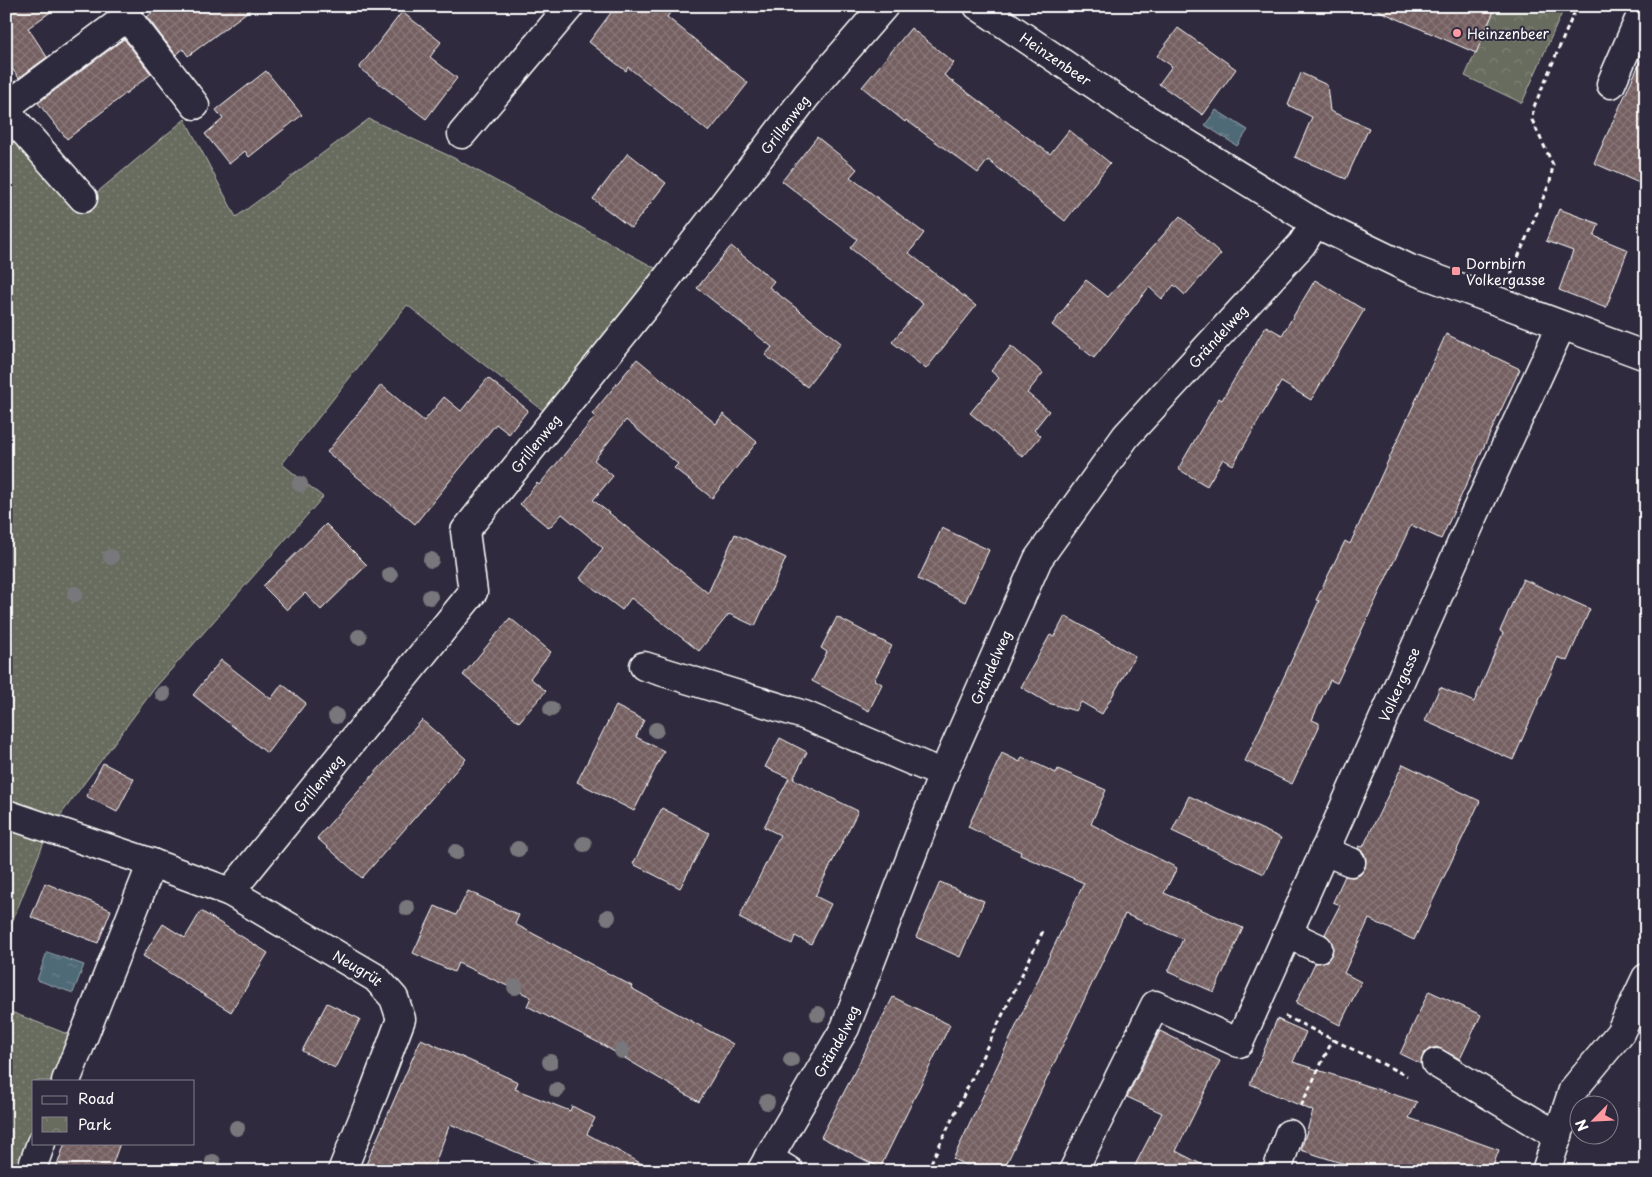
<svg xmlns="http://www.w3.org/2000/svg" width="1652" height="1177" viewBox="0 0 1652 1177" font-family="'Playpen Sans',sans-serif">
<defs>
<pattern id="grass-dots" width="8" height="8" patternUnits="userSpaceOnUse" patternTransform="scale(1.25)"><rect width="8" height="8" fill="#686c5e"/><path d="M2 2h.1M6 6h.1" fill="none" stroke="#7f8276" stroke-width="1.8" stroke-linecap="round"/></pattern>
<pattern id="park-crowns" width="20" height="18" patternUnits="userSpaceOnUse" patternTransform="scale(1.25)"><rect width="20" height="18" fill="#686c5e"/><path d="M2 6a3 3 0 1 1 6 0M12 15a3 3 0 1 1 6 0" fill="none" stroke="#7f8276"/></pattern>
<pattern id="water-ripples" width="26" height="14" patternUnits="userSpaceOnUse" patternTransform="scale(1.25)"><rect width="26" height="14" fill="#506a77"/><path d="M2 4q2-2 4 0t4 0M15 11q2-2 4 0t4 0" fill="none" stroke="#6a808b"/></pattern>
<pattern id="building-cross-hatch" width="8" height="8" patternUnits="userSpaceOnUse" patternTransform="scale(1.25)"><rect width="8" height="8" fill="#745f61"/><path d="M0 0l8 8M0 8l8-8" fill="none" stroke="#897779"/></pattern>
</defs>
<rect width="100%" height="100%" fill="#2f2a3d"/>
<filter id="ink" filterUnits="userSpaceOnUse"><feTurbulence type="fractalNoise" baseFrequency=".02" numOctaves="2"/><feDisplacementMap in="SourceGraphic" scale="10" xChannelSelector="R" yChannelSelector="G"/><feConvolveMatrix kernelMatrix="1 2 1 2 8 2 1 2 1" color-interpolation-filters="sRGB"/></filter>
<g filter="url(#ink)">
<g fill="url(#grass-dots)" stroke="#b4b6ae">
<path d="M 185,119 L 236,217 L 369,119 L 454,158 L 666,274 L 553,418 L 407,305 L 282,464 L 323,497 L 154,689 L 48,832 L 6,937 L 6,120 L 83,204 Z"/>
<path d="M 6,1010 L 80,1039 L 63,1081 L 34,1081 L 34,1143 L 27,1171 L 6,1171 Z"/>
</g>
<path fill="url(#park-crowns)" stroke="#b4b6ae" d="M 1496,6 L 1565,6 L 1522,103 L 1465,76 Z"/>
<g fill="url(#water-ripples)" stroke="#96a6ad">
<path d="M 1216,110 L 1248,130 L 1237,146 L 1205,125 Z"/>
<path d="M 47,952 L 84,965 L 73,993 L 37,980 Z"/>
</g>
<g fill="url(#building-cross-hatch)" stroke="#fff">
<path d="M 6,6 L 59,6 L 28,28 L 47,57 L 19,78 L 6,61 Z"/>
<path d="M 160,6 L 255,6 L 188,56 L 183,49 L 176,55 L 147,17 Z"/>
<path d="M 616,6 L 675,6 L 667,17 L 748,83 L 709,132 L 628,67 L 626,71 L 589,42 Z"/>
<path d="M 1368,6 L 1496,6 L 1476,53 Z"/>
<path d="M 402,12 L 441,42 L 430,57 L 457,78 L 426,119 L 359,68 Z"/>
<path d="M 911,28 L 954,63 L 944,75 L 1050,154 L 1069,130 L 1110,163 L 1065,221 L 988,160 L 978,173 L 906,120 L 905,122 L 862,87 Z"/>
<path d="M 1178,28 L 1236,69 L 1203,115 L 1159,84 L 1172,66 L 1157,56 Z"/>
<path d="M 124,39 L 151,74 L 67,139 L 38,103 Z"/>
<path d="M 1646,49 L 1646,186 L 1594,163 Z"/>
<path d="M 266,71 L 302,115 L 249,157 L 245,151 L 229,164 L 205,134 L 223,119 L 216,110 Z"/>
<path d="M 1301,73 L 1327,85 L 1330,111 L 1369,128 L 1346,179 L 1295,157 L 1312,117 L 1288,105 Z"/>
<path d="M 817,137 L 857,169 L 850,177 L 924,233 L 909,253 L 976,306 L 926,369 L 892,342 L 923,304 L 850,248 L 857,239 L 782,181 Z"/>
<path d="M 628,153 L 666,183 L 631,228 L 593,199 Z"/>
<path d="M 1559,209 L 1599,224 L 1594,236 L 1628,250 L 1606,308 L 1559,290 L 1573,251 L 1546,241 Z"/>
<path d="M 1180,216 L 1221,254 L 1185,295 L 1174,285 L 1162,299 L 1149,287 L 1094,358 L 1052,325 L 1086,280 L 1108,297 Z"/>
<path d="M 731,246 L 774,281 L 769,287 L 841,343 L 807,387 L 765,355 L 772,347 L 697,288 Z"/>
<path d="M 1315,280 L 1364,310 L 1311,400 L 1281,382 L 1233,465 L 1223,459 L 1207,486 L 1178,469 L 1219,398 L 1222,400 L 1266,326 L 1282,335 Z"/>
<path d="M 1446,334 L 1520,369 L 1441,539 L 1411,525 L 1337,683 L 1330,680 L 1312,720 L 1319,723 L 1319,727 L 1292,784 L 1245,761 L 1319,601 L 1316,600 L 1345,541 L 1350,544 Z"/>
<path d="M 1011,346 L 1043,373 L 1027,393 L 1049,411 L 1034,430 L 1041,436 L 1023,457 L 970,413 L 999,378 L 991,371 Z"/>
<path d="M 637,359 L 716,424 L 723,414 L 757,442 L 712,498 L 674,468 L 678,464 L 626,420 L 594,460 L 613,476 L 593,500 L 708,593 L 735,534 L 786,558 L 755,626 L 729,614 L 699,651 L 631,598 L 622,610 L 580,578 L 603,548 L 562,514 L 549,528 L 520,504 L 537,483 L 539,485 L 595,417 L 592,414 Z"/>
<path d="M 488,378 L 528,410 L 509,434 L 496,424 L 415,524 L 327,452 L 381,385 L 424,421 L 444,397 L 461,411 Z"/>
<path d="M 326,524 L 367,565 L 321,610 L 305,593 L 287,610 L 263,586 Z"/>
<path d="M 942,528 L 989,550 L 965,602 L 918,579 Z"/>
<path d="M 1523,579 L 1590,609 L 1567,661 L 1558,657 L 1513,760 L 1425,721 L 1440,687 L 1474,702 L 1503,633 L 1500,631 Z"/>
<path d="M 1065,616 L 1135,656 L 1102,714 L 1081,702 L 1076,711 L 1048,703 L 1021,687 L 1050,635 L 1054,637 Z"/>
<path d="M 837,617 L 892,646 L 874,680 L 882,684 L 869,711 L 812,681 L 827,652 L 821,648 Z"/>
<path d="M 510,618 L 551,652 L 530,678 L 546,691 L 519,722 L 463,675 Z"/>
<path d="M 221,660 L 271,699 L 282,684 L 306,703 L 267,753 L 193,695 Z"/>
<path d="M 616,706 L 644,720 L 636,737 L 664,751 L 634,811 L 577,782 Z"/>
<path d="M 422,720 L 466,759 L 362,878 L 317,838 Z"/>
<path d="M 780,738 L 807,752 L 793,779 L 858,811 L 815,896 L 831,904 L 811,944 L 795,936 L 792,944 L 739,918 L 780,835 L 764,827 L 789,778 L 765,767 Z"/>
<path d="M 1002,753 L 1020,762 L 1022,757 L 1056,773 L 1058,769 L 1106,790 L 1091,824 L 1177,868 L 1164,893 L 1243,928 L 1214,992 L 1168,972 L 1183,939 L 1125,914 L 1003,1171 L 978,1171 L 953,1159 L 1084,883 L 1020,855 L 1021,852 L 968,827 Z"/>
<path d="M 103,763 L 134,779 L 117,812 L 86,796 Z"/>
<path d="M 1403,764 L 1480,801 L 1414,940 L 1369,919 L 1344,973 L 1361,982 L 1340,1025 L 1296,1003 L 1315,963 L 1327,961 L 1332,954 L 1333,946 L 1330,939 L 1325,934 L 1340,905 L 1333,902 L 1345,876 L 1354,877 L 1360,875 L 1365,868 L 1366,859 L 1364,853 L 1358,848 L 1359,846 L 1363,847 Z"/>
<path d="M 1189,796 L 1281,838 L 1264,874 L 1172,831 Z"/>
<path d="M 662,808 L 709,833 L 680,888 L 633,864 Z"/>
<path d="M 940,882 L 984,901 L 960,957 L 916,937 Z"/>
<path d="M 45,883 L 111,910 L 98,943 L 31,917 Z"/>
<path d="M 468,891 L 519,915 L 515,924 L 632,986 L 631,988 L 733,1044 L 699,1102 L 601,1044 L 527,1006 L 531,997 L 458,963 L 454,972 L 413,953 L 435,906 L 456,915 Z"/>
<path d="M 201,911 L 268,953 L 231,1012 L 143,956 L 163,924 L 185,938 Z"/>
<path d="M 1429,991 L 1481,1015 L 1460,1059 L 1437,1047 L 1429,1049 L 1423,1055 L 1421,1064 L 1400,1054 Z"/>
<path d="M 893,997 L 950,1025 L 880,1168 L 821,1137 Z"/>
<path d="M 327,1003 L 360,1019 L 335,1068 L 302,1051 Z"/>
<path d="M 1277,1019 L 1306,1032 L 1293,1062 L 1417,1102 L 1409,1118 L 1499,1150 L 1491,1171 L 1366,1171 L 1301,1150 L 1313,1111 L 1250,1084 Z"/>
<path d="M 1160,1031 L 1220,1061 L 1176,1151 L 1214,1171 L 1132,1171 L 1162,1113 L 1127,1097 Z"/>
<path d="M 421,1039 L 518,1082 L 515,1089 L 570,1111 L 572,1106 L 595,1118 L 587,1134 L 655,1171 L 561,1171 L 450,1124 L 432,1171 L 363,1171 Z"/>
<path d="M 65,1143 L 120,1143 L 110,1171 L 55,1171 Z"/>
</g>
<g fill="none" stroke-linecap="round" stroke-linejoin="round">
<defs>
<g id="minor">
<path id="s1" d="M 978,6 L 1126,106 L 1315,223 L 1410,269 L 1646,356"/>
<path d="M 1611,84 L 1645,6"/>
<path d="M 6,107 L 127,17 L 195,105"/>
<path d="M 6,111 L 83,198"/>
<path d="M 462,134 L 570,6"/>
<path d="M 644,666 L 804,715 L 943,774"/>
<path id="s2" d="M 6,814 L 152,863 L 230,892 L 376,978 L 394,998 L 401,1019 L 375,1089 L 342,1171"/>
<path d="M 1324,851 L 1351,862"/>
<path id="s3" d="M 230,892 L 473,592 L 465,531 L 647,304 L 807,95 L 884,6"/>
<path d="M 1288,934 L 1318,948"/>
<path d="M 1436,1063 L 1558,1136"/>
<path d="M 66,1081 L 152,863"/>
<path d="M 768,1158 L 789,1171"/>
<path d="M 31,1171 L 41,1143"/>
<path id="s4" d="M 761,1171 L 845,1028 L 943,774 L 1038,559 L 1126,436 L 1302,244 L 1315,223"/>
<path id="s5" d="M 1073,1171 L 1155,1005 L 1239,1043 L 1471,522 L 1561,326"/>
<path d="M 1277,1171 L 1289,1134"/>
<path d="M 1546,1171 L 1573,1090 L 1620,1033 L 1646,978"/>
</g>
</defs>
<use href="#minor" stroke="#fff" stroke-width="31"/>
<g stroke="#fff" stroke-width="3" stroke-dasharray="5 4" stroke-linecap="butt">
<path d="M 1511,274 L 1550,182 L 1553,165 L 1532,120 L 1533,109 L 1577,6"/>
<path d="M 1285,1016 L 1407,1076"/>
<path d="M 1301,1106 L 1333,1039"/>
<path d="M 927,1171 L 1043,931"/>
</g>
<use href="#minor" stroke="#2f2a3d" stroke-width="28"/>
</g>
<g fill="#78777b">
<circle cx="300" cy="484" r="8"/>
<circle cx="111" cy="557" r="8"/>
<circle cx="431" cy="560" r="8"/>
<circle cx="390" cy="575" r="8"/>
<circle cx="75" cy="594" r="8"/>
<circle cx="430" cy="597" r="8"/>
<circle cx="359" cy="637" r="8"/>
<circle cx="163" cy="694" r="8"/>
<circle cx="551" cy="709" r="8"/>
<circle cx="336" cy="716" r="8"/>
<circle cx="656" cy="730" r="8"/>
<circle cx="584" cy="844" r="8"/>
<circle cx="518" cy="849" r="8"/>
<circle cx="456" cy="852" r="8"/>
<circle cx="407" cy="908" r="8"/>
<circle cx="608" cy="917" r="8"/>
<circle cx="515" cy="987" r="8"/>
<circle cx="818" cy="1014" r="8"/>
<circle cx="622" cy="1051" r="8"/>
<circle cx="791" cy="1060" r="8"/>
<circle cx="550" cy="1062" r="8"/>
<circle cx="557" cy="1090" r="8"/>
<circle cx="767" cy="1102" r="8"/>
<circle cx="237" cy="1128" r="8"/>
<circle cx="213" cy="1162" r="8"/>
</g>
</g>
<g fill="#ff9aa2" stroke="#2f2a3d" stroke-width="2">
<circle cx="1457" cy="33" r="5"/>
<rect x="1451" y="266" width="10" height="10" rx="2.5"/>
</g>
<g text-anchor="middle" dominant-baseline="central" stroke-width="4" stroke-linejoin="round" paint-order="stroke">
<g font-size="14" fill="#fff" stroke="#2f2a3d" text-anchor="start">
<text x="1467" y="33">Heinzenbeer</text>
<text x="1466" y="263">Dornbirn<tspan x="1466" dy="16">Volkergasse</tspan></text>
</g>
<g font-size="14" fill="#fff" stroke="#2f2a3d">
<text stroke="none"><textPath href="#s1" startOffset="94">Heinzenbeer</textPath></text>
<text stroke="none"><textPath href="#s3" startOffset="965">Grillenweg</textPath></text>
<text stroke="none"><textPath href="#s4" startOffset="960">Grändelweg</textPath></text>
<text stroke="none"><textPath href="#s3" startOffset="560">Grillenweg</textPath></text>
<text stroke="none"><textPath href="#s4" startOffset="555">Grändelweg</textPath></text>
<text stroke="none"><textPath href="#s5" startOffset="670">Volkergasse</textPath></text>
<text stroke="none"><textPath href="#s3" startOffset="140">Grillenweg</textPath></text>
<text stroke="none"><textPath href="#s2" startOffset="386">Neugrüt</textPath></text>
<text stroke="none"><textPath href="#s4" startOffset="150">Grändelweg</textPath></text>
</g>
</g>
<rect width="1652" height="1177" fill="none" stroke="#2f2a3d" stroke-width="25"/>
<rect x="12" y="12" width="1627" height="1152" fill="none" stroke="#fff" stroke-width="2" filter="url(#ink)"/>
<rect x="32" y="1080" width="162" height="65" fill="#2f2a3d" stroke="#827f8b"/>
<rect x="42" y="1096" width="25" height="8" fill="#2f2a3d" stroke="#827f8b"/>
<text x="78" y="1104" font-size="15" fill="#ffffff">Road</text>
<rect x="42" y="1117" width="25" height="15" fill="url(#park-crowns)" stroke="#827f8b"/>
<text x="78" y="1130" font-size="15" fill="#ffffff">Park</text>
<g transform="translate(1594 1120) rotate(246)"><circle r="24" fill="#2f2a3d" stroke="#827f8b"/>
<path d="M0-4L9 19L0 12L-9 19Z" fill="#ff9aa2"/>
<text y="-8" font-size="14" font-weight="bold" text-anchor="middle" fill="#ffffff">N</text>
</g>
</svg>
